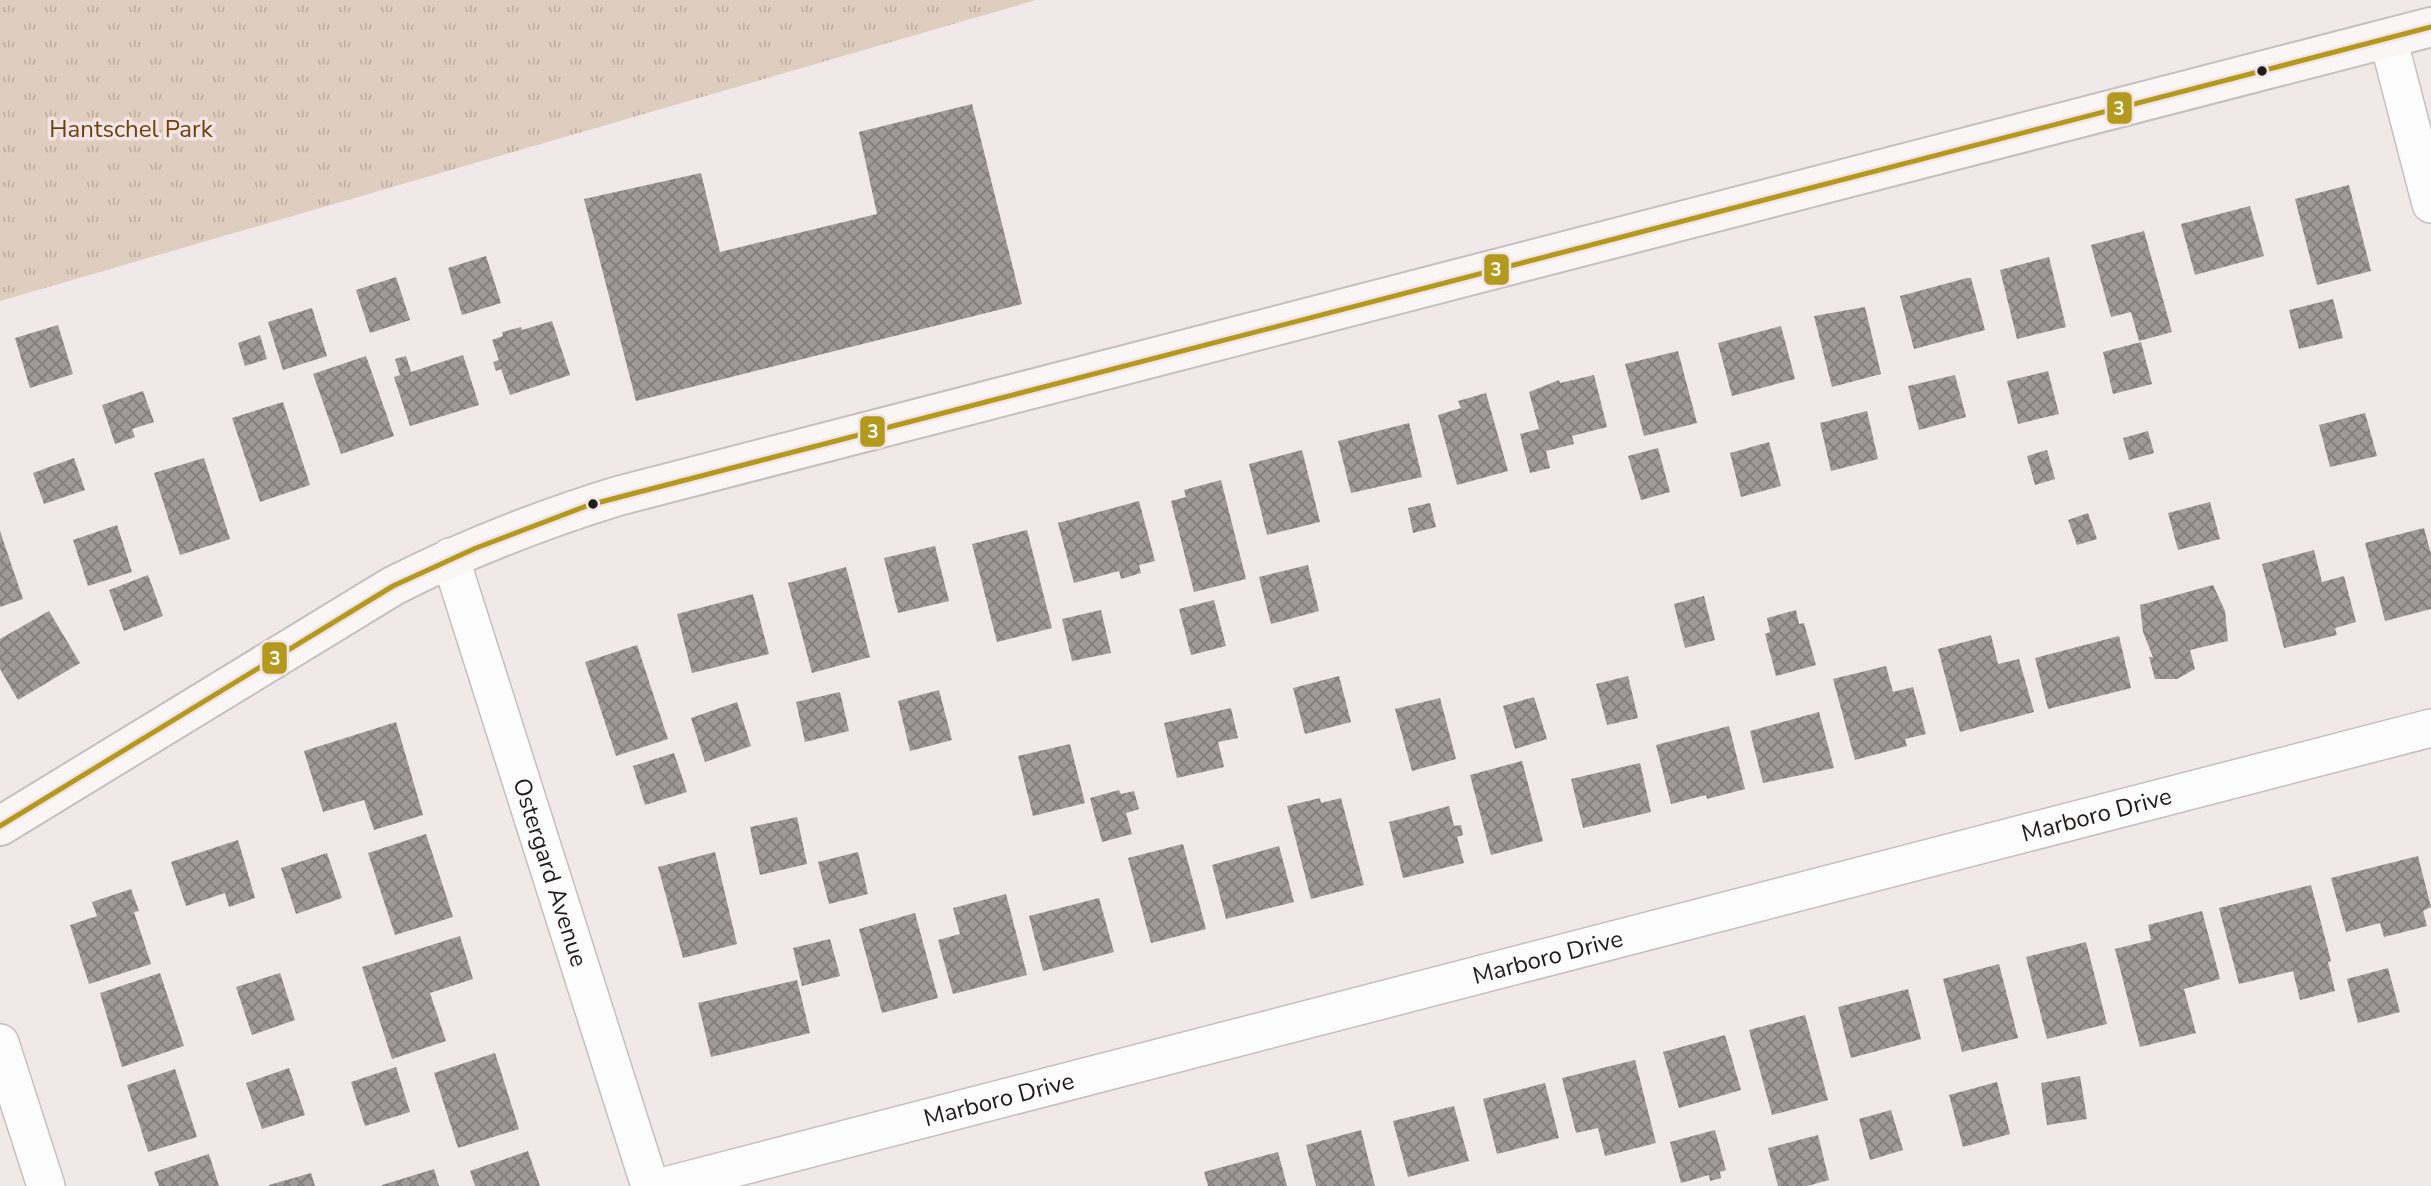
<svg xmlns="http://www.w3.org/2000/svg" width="2431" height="1186" viewBox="0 0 2431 1186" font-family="'Nunito Sans',sans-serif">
<defs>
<pattern id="grass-tufts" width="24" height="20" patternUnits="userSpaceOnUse" patternTransform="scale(1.75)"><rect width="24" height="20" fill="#dfcdbf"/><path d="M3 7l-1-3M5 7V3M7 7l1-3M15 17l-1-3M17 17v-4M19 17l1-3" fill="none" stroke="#bfafa4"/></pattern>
<pattern id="building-cross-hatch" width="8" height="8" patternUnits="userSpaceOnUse" patternTransform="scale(1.75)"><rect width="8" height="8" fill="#9f999a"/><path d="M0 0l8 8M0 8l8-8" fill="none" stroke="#817c7d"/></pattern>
</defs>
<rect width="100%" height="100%" fill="#f0e8e9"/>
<path fill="url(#grass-tufts)" d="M 0,0 L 1036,0 L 0,301 Z"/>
<g fill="url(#building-cross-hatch)">
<path d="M 972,104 L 1022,304 L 636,401 L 584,199 L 701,173 L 720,252 L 877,214 L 859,132 Z"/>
<path d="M 2349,185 L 2371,271 L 2317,285 L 2295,199 Z"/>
<path d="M 2250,206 L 2264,256 L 2195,275 L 2181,224 Z"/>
<path d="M 2144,231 L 2172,332 L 2139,341 L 2131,312 L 2111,317 L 2091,245 Z"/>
<path d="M 486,256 L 501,303 L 462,315 L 448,268 Z"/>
<path d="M 2049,257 L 2066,327 L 2017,339 L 2000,270 Z"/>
<path d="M 396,277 L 410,320 L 370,333 L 356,290 Z"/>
<path d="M 1967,278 L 1971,278 L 1985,330 L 1914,349 L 1900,296 Z"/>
<path d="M 2333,299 L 2343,338 L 2299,349 L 2289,310 Z"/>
<path d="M 1865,307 L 1881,374 L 1832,387 L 1814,316 Z"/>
<path d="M 312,308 L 327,356 L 283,370 L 268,322 Z"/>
<path d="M 552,321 L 570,375 L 510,395 L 501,369 L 496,371 L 493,362 L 499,360 L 492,340 L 503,336 L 502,332 L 521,327 L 522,330 Z"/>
<path d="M 58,325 L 73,374 L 30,388 L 15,338 Z"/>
<path d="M 1781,326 L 1795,379 L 1732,396 L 1718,343 Z"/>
<path d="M 260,335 L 267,359 L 245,366 L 238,343 Z"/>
<path d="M 2141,342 L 2152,384 L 2113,394 L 2103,352 Z"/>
<path d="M 1678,351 L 1697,423 L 1644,436 L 1625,364 Z"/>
<path d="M 463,355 L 479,405 L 410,426 L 394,377 L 400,375 L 395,359 L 406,356 L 411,372 Z"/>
<path d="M 366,356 L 394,436 L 341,454 L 313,374 Z"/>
<path d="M 2048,371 L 2059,414 L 2018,424 L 2007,381 Z"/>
<path d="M 1594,375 L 1607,427 L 1572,436 L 1574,444 L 1546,451 L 1550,468 L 1530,473 L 1520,434 L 1539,429 L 1529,392 L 1559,380 L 1560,383 Z"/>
<path d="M 1955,375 L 1966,417 L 1919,430 L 1908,386 Z"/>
<path d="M 143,391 L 154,422 L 132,429 L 135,437 L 115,444 L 102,405 Z"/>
<path d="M 1486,393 L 1508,471 L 1457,485 L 1438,415 L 1461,408 L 1458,401 Z"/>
<path d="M 283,402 L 310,485 L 260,502 L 232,418 Z"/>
<path d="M 1867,411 L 1878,459 L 1831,471 L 1820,423 Z"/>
<path d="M 2365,413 L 2377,456 L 2330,467 L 2319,425 Z"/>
<path d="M 1409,423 L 1422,477 L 1351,493 L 1338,441 Z"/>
<path d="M 2148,431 L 2154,453 L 2129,460 L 2123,438 Z"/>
<path d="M 1769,442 L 1781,486 L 1741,497 L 1730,453 Z"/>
<path d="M 1658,448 L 1670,492 L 1641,500 L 1628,456 Z"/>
<path d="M 1302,450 L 1320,522 L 1267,535 L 1249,464 Z"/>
<path d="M 2047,450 L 2055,479 L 2035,485 L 2027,456 Z"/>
<path d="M 74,458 L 85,490 L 44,504 L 33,473 Z"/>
<path d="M 204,458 L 230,539 L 180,555 L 154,473 Z"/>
<path d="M 1221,480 L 1246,579 L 1194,592 L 1171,501 L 1186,497 L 1184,490 Z"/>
<path d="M 1139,501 L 1155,561 L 1139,565 L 1141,573 L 1121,579 L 1119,571 L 1074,583 L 1058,523 Z"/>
<path d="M 2210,502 L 2220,539 L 2178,550 L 2168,513 Z"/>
<path d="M 1430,503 L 1436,527 L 1413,533 L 1408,508 Z"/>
<path d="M 2088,513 L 2097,539 L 2077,545 L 2068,520 Z"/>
<path d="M 117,525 L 132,572 L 88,586 L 73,540 Z"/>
<path d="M 2424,528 L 2431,554 L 2431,609 L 2385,621 L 2365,543 Z"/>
<path d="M 1027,530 L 1052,628 L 997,642 L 972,544 Z"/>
<path d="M 0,531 L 23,599 L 0,607 Z"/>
<path d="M 935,546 L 949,601 L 898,613 L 884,558 Z"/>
<path d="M 2314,550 L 2322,582 L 2344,576 L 2356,622 L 2335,628 L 2337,635 L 2284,648 L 2262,564 Z"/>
<path d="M 1308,565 L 1319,611 L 1271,624 L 1259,577 Z"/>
<path d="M 846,567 L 870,657 L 812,673 L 788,583 Z"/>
<path d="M 148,575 L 163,616 L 124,631 L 109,590 Z"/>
<path d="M 2213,585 L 2225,611 L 2228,641 L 2190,650 L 2195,669 L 2177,679 L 2155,679 L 2149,657 L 2153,657 L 2143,632 L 2140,605 Z"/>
<path d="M 753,594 L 769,654 L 692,673 L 677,614 Z"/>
<path d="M 1704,596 L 1715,640 L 1685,648 L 1674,604 Z"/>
<path d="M 1214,600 L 1226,646 L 1191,655 L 1179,609 Z"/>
<path d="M 1101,610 L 1111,653 L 1072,661 L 1062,619 Z"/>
<path d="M 1796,610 L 1799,624 L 1804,623 L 1816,665 L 1776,676 L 1765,634 L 1770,632 L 1767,618 Z"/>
<path d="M 49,611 L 80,663 L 18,700 L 0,669 L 0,639 Z"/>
<path d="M 1991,635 L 1998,664 L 2019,659 L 2034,712 L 1960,732 L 1938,649 Z"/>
<path d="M 2119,636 L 2131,688 L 2048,709 L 2035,658 Z"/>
<path d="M 637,645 L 668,739 L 616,756 L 585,662 Z"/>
<path d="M 1886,666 L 1893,692 L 1913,687 L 1926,734 L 1905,739 L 1907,746 L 1855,760 L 1833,679 Z"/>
<path d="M 1339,676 L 1351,722 L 1305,734 L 1293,688 Z"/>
<path d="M 1628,676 L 1638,718 L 1607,725 L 1596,684 Z"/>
<path d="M 939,690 L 952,740 L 910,751 L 898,701 Z"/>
<path d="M 840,692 L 849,731 L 805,742 L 796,702 Z"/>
<path d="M 1534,697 L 1547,739 L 1515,749 L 1503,706 Z"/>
<path d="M 1440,698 L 1456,759 L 1412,771 L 1395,709 Z"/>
<path d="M 737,702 L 751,746 L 705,762 L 691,718 Z"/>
<path d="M 1231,708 L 1238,738 L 1218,742 L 1224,767 L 1177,778 L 1164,723 Z"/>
<path d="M 1819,712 L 1834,768 L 1763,783 L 1750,731 Z"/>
<path d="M 396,722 L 423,815 L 374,830 L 364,800 L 323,812 L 304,751 Z"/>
<path d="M 1729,726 L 1745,789 L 1707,799 L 1706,795 L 1671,804 L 1656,745 Z"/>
<path d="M 1070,744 L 1085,803 L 1033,816 L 1018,756 Z"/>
<path d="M 674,753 L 687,792 L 645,805 L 633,766 Z"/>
<path d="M 1522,761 L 1543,841 L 1491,855 L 1470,775 Z"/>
<path d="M 1640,763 L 1651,812 L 1583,828 L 1571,779 Z"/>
<path d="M 1119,790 L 1121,794 L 1134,791 L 1139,809 L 1126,813 L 1132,834 L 1102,842 L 1090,798 Z"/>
<path d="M 1320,798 L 1321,803 L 1341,798 L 1364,885 L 1311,899 L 1287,806 Z"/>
<path d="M 1449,806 L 1454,826 L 1461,825 L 1463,835 L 1457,837 L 1464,863 L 1403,878 L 1389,822 Z"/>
<path d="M 797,817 L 807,864 L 760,875 L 750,827 Z"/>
<path d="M 426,834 L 453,917 L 395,935 L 368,853 Z"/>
<path d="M 238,840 L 255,898 L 229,907 L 225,893 L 186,906 L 171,862 Z"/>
<path d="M 1183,844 L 1206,929 L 1151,943 L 1128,858 Z"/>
<path d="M 1279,846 L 1294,902 L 1226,919 L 1212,865 Z"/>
<path d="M 715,852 L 737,944 L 683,958 L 658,867 Z"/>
<path d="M 858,852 L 868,894 L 829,904 L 818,862 Z"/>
<path d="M 327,853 L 342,898 L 296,914 L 281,868 Z"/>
<path d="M 2418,856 L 2431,907 L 2423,911 L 2427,926 L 2384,937 L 2380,923 L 2346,932 L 2331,878 Z"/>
<path d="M 2311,885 L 2331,961 L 2328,962 L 2335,991 L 2300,1000 L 2293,971 L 2239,984 L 2219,908 Z"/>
<path d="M 131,889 L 139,911 L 134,912 L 151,964 L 89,984 L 70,925 L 97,916 L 92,902 Z"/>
<path d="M 1006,894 L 1027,975 L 953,994 L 938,940 L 960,934 L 953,908 Z"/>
<path d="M 1099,898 L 1114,952 L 1043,971 L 1029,916 Z"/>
<path d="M 2202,911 L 2220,979 L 2184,989 L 2196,1033 L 2140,1047 L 2115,949 L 2151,940 L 2148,925 Z"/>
<path d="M 915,913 L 938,998 L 882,1013 L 859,929 Z"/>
<path d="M 460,936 L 473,979 L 430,993 L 446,1041 L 392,1059 L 362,967 Z"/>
<path d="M 830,939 L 840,976 L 802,986 L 793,948 Z"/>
<path d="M 2086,942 L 2107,1024 L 2047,1039 L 2026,957 Z"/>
<path d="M 1999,964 L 2018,1038 L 1962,1052 L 1943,979 Z"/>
<path d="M 2388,968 L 2400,1012 L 2358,1023 L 2347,979 Z"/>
<path d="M 160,973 L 184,1046 L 122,1067 L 100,993 Z"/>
<path d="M 280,973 L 295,1020 L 252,1035 L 236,987 Z"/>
<path d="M 797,980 L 810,1033 L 711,1057 L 698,1003 Z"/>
<path d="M 1908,989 L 1921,1039 L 1851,1058 L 1838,1007 Z"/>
<path d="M 1805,1015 L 1828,1100 L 1772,1115 L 1749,1030 Z"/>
<path d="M 1725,1035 L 1741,1090 L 1679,1108 L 1663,1052 Z"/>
<path d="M 495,1053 L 519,1129 L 458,1148 L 434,1073 Z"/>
<path d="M 1635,1060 L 1656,1143 L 1605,1156 L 1598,1128 L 1576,1133 L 1562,1078 Z"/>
<path d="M 396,1067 L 410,1112 L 365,1126 L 351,1082 Z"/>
<path d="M 289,1068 L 305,1115 L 262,1129 L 246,1083 Z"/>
<path d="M 175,1069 L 197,1137 L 148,1152 L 127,1085 Z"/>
<path d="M 2080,1076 L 2087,1119 L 2047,1125 L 2041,1083 Z"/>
<path d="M 1997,1082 L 2010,1134 L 1963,1147 L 1949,1095 Z"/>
<path d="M 1545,1083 L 1559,1138 L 1497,1154 L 1483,1099 Z"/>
<path d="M 1454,1106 L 1469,1161 L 1408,1177 L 1393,1121 Z"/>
<path d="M 1891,1110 L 1903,1150 L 1870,1160 L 1859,1119 Z"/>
<path d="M 1361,1130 L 1375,1186 L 1316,1186 L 1306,1145 Z"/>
<path d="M 1715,1130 L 1726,1170 L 1720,1172 L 1721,1178 L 1710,1181 L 1709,1175 L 1681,1183 L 1670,1142 Z"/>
<path d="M 1818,1135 L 1829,1180 L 1807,1186 L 1778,1186 L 1768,1148 Z"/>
<path d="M 528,1151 L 540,1186 L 475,1186 L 470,1171 Z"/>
<path d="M 1278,1152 L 1287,1186 L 1208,1186 L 1204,1172 Z"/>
<path d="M 209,1154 L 219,1186 L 159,1186 L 154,1172 Z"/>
<path d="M 434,1169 L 439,1186 L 382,1186 L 382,1185 Z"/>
<path d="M 311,1173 L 315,1186 L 269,1186 L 269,1185 Z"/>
</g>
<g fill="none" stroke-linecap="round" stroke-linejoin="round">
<defs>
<g id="street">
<path d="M 2388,38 L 2431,204"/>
<path id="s1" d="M 450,557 L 650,1186"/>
<path d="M 0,1043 L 46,1186"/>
<path id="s2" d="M 665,1186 L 2431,728"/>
</g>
<path id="secondary" d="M 0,826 L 393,586 C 466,549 540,520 618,496 L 2431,27"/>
</defs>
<use href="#street" stroke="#c5bfc0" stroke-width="40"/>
<use href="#secondary" stroke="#c5bfc0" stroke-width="42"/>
<use href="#street" stroke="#fdfcfc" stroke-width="37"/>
<use href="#secondary" stroke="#faf6f6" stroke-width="38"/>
<defs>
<path id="bus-1" d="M 0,826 L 393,586 L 476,548 L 589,505 L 2431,27"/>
</defs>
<use href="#bus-1" stroke="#f3e5e6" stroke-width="10"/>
<use href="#bus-1" stroke="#b39a1f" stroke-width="5"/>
</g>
<g fill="#211c1c" stroke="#f3e5e6" stroke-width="2.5">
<circle cx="2262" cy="71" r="6"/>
<circle cx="593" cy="504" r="6"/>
</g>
<g text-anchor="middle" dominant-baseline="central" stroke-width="7" stroke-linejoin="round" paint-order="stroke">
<g font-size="24" fill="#6c420c" stroke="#f3e5e6">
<text x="131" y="129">Hantschel Park</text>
</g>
<g font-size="24" fill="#211c1c" stroke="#f3e5e6">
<text stroke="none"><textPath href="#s2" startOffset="1479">Marboro Drive</textPath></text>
<text stroke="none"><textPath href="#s1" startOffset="331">Ostergard Avenue</textPath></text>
<text stroke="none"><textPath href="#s2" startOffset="912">Marboro Drive</textPath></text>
<text stroke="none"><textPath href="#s2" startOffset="345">Marboro Drive</textPath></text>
</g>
</g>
<g stroke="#f3e5e6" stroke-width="2.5">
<rect x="2106" y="91" width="27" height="34" rx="7" fill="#b39a1f"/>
<rect x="1483" y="253" width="27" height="33" rx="7" fill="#b39a1f"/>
<rect x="859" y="415" width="27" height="33" rx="7" fill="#b39a1f"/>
<rect x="261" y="641" width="27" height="34" rx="7" fill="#b39a1f"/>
</g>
<g font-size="19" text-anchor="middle" font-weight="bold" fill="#fff">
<text x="2119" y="115">3</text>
<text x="1496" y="276">3</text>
<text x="873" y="438">3</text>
<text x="275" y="665">3</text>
</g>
</svg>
